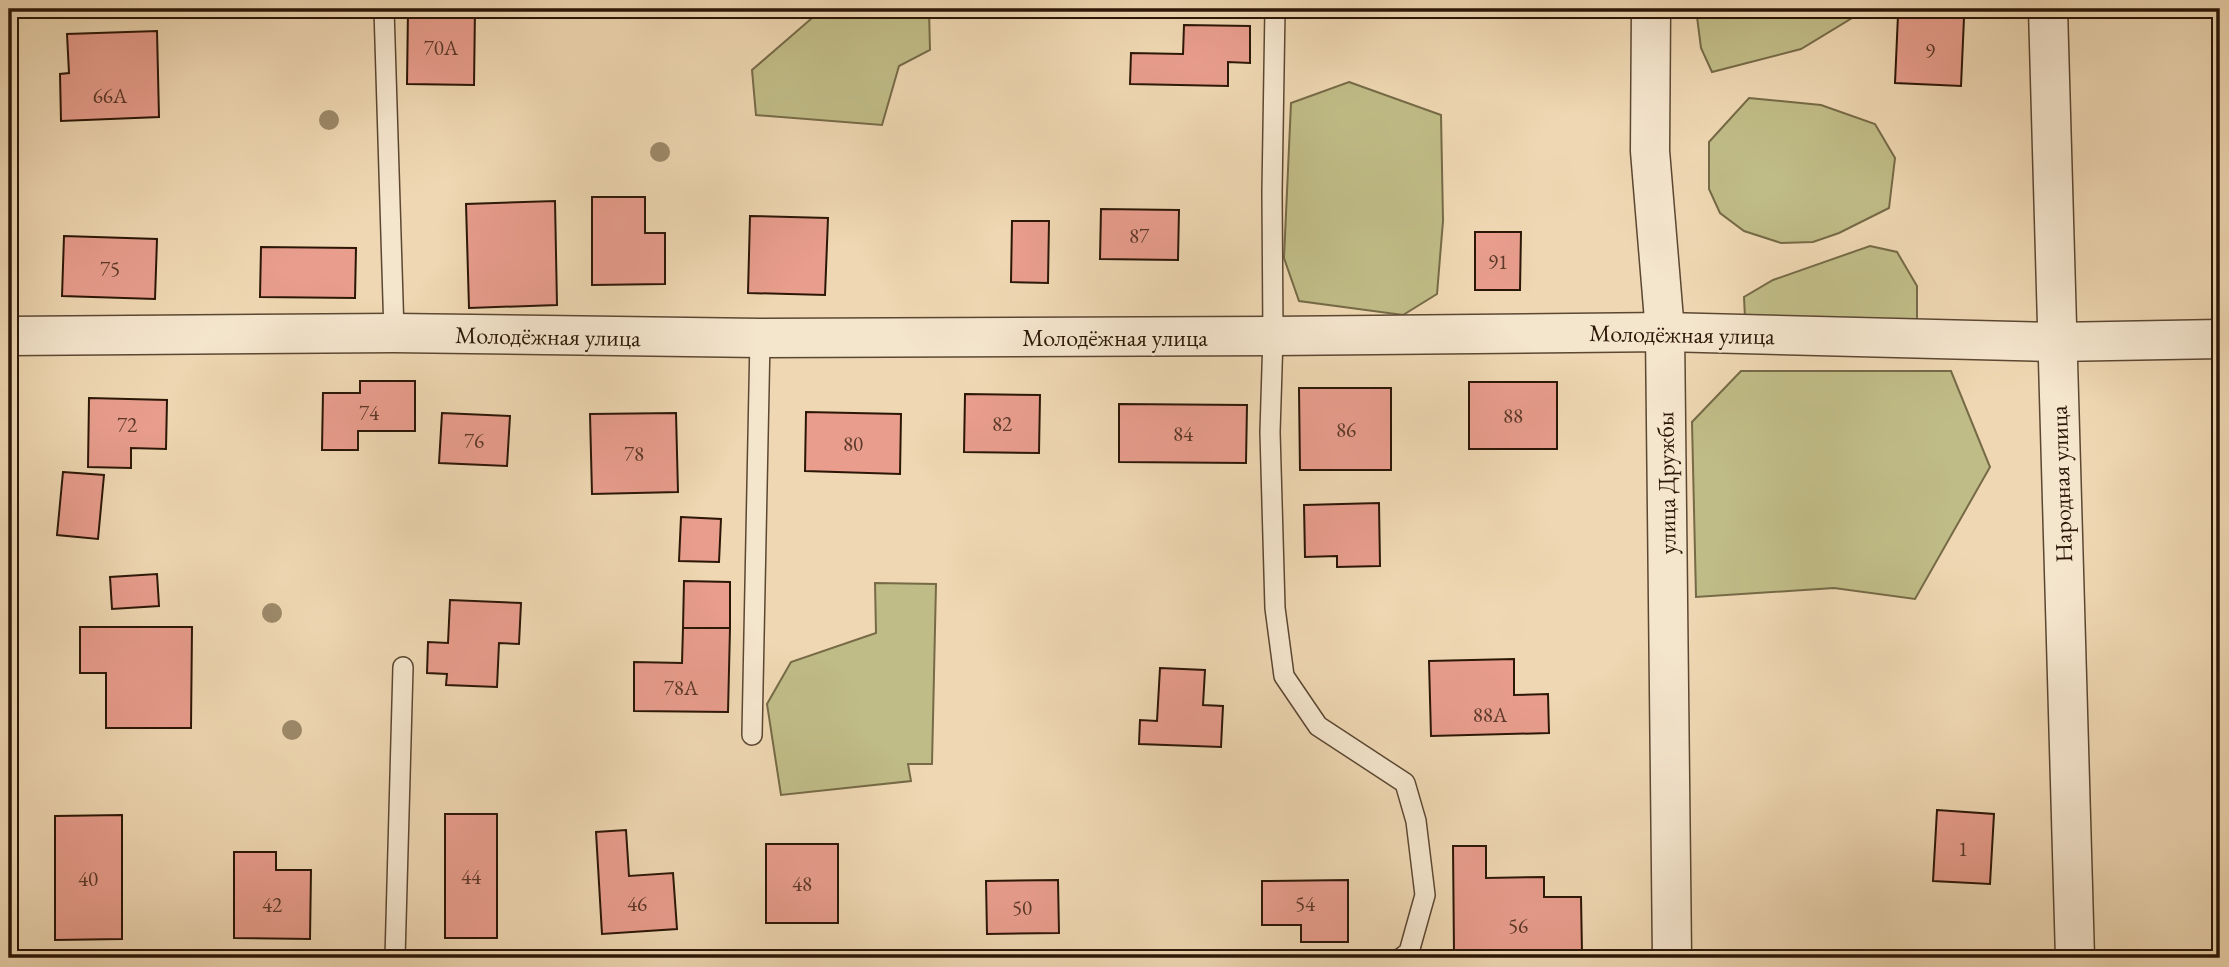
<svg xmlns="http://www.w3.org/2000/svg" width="2229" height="967" viewBox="0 0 2229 967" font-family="'EB Garamond',serif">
<rect width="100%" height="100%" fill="#eed7b2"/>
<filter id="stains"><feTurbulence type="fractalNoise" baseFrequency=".00286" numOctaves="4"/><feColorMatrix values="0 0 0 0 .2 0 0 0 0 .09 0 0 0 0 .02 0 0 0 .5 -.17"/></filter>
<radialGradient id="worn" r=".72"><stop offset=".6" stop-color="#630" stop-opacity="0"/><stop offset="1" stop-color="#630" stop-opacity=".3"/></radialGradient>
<g fill="#c0bc87" stroke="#766a47" stroke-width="2">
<path d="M 820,9 L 929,9 L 930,50 L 899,66 L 882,125 L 756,115 L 752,70 L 819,12 Z"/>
<path d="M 1696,9 L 1849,9 L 1852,18 L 1801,49 L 1712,72 L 1701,48 Z"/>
<path d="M 1349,82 L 1441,115 L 1443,221 L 1437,294 L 1403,315 L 1299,301 L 1284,258 L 1291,103 Z"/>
<path d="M 1749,98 L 1821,105 L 1875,124 L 1895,158 L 1889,208 L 1839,233 L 1813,242 L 1781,243 L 1744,231 L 1720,213 L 1709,189 L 1709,142 Z"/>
<path d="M 1870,246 L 1897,252 L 1917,286 L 1917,323 L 1745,318 L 1744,297 L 1773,280 Z"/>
<path d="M 1741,371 L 1951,371 L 1990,467 L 1915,599 L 1834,588 L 1696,597 L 1692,422 Z"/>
<path d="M 875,583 L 936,584 L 932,764 L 908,764 L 911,781 L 781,795 L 767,704 L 791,662 L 876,633 Z"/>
</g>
<g fill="#e89d8d" stroke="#2c1707" stroke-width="2">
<path d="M 408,9 L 475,9 L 474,85 L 407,84 Z"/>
<rect x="591" y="9" width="62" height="2"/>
<path d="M 1898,15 L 1964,18 L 1961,86 L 1895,83 Z"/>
<path d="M 1184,25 L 1250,26 L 1250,63 L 1228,62 L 1228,86 L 1130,84 L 1131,53 L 1183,54 Z"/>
<path d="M 157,31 L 159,117 L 61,121 L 60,74 L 69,73 L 67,34 Z"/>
<path d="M 592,197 L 645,197 L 645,233 L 665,233 L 665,284 L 592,285 Z"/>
<path d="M 555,201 L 557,305 L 469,308 L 466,204 Z"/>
<path d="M 1101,209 L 1179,210 L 1178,260 L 1100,259 Z"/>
<path d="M 750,216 L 828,218 L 825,295 L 748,293 Z"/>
<path d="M 1012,221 L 1049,221 L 1048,283 L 1011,282 Z"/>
<path d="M 1475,232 L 1521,232 L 1520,290 L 1475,290 Z"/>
<path d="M 64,236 L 157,239 L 155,299 L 62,296 Z"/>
<path d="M 261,247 L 356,248 L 355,298 L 260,297 Z"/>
<path d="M 360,381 L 415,381 L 415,431 L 358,431 L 358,450 L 322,450 L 323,393 L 360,393 Z"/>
<rect x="1469" y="382" width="88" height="67"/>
<path d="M 1299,388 L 1391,388 L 1391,470 L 1300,470 Z"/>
<path d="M 965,394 L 1040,395 L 1039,453 L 964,452 Z"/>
<path d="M 89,398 L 167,400 L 166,449 L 131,448 L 131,468 L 88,467 Z"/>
<path d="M 1119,404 L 1247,405 L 1246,463 L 1119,462 Z"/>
<path d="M 806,412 L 901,414 L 900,474 L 805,471 Z"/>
<path d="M 442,413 L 510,416 L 507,466 L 439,463 Z"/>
<path d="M 676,413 L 678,492 L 592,494 L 590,414 Z"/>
<path d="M 63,472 L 104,475 L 98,539 L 57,535 Z"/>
<path d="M 1379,503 L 1380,566 L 1337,567 L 1337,556 L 1305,557 L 1304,505 Z"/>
<path d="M 681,517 L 721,519 L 719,562 L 679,561 Z"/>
<path d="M 157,574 L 159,606 L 112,609 L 110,577 Z"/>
<path d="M 684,581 L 730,582 L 730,628 L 683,628 Z"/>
<path d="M 450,600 L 521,603 L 519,644 L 499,643 L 497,687 L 446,685 L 447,674 L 427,673 L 428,642 L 448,643 Z"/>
<path d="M 80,627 L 192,627 L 191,728 L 106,728 L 106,673 L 80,673 Z"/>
<path d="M 683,628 L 730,628 L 728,712 L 634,711 L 634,662 L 682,663 Z"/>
<path d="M 1514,659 L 1514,695 L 1548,694 L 1549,733 L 1431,736 L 1429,661 Z"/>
<path d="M 1160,668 L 1205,670 L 1203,705 L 1223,706 L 1221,747 L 1139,744 L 1140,720 L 1157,721 Z"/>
<path d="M 1937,810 L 1994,814 L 1990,884 L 1933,881 Z"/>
<rect x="445" y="814" width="52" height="124"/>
<path d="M 122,815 L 122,939 L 55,940 L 55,816 Z"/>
<path d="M 626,830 L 629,876 L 673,873 L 677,929 L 602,934 L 596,832 Z"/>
<rect x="766" y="844" width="72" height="79"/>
<path d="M 1453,846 L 1486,846 L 1486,878 L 1544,877 L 1544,897 L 1581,897 L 1582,953 L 1454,954 Z"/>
<path d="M 234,852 L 276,852 L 276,870 L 311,870 L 310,939 L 234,938 Z"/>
<path d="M 1058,880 L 1059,933 L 987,934 L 986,881 Z"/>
<path d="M 1348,880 L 1348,942 L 1301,942 L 1301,925 L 1262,925 L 1262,881 Z"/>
</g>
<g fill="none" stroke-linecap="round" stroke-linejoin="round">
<defs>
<g id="service">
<path d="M 384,9 L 394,333"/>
<path d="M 1275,9 L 1272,192 L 1273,336 L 1270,432 L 1275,608 L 1284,676 L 1318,726 L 1405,783 L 1416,821 L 1425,895 L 1409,952 L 1401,958"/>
<path d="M 752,735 L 760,338"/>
<path d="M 395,958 L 403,667"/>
</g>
<g id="minor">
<path d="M 1651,9 L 1650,151 L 1665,332 L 1672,958"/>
<path d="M 2048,9 L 2075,958"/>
<path d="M 9,336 L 394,333 L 760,338 L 1273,336 L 1665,332 L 2056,342 L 2220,339"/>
</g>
</defs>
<use href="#service" stroke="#5c4732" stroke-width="22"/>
<use href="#minor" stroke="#5c4732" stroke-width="41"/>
<use href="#service" stroke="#f4e5cd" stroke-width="19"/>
<use href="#minor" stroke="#f4e5cd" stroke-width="38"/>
</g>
<g fill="#9c8969">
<circle cx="329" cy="120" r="10"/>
<circle cx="660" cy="152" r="10"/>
<circle cx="272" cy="613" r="10"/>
<circle cx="292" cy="730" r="10"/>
</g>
<g text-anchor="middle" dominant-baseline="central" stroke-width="5" stroke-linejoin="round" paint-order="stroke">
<g font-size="21" fill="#5b3828">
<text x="441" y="47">70А</text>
<text x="1930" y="50">9</text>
<text x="110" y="95">66А</text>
<text x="1139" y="235">87</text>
<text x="1498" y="261">91</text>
<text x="110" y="268">75</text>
<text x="369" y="412">74</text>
<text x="1513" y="415">88</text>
<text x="1002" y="423">82</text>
<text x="127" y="424">72</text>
<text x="1346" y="429">86</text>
<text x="1183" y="433">84</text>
<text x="474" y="440">76</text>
<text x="853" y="443">80</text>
<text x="634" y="453">78</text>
<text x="681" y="687">78А</text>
<text x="1490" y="714">88А</text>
<text x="1963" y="848">1</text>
<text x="471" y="876">44</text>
<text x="88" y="878">40</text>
<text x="802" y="883">48</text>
<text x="637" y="903">46</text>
<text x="1305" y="903">54</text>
<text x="272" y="904">42</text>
<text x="1022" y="907">50</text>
<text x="1518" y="925">56</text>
</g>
<g font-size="24" fill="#2c1707" stroke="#f4e5cd">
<text transform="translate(1682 334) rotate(1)">Молодёжная улица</text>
<text transform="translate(548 336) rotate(1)">Молодёжная улица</text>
<text x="1115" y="337">Молодёжная улица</text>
<text transform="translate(1666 483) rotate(-91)">улица Дружбы</text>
<text transform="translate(2061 484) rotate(-92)">Народная улица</text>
</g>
</g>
<rect width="2229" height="967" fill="none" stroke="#eed7b2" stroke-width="35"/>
<rect x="10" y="10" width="2208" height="946" fill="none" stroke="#2c1707" stroke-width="3.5"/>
<rect x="18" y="18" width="2194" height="932" fill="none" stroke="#2c1707" stroke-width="2"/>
<rect width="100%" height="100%" filter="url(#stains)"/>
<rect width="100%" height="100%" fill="url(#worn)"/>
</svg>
